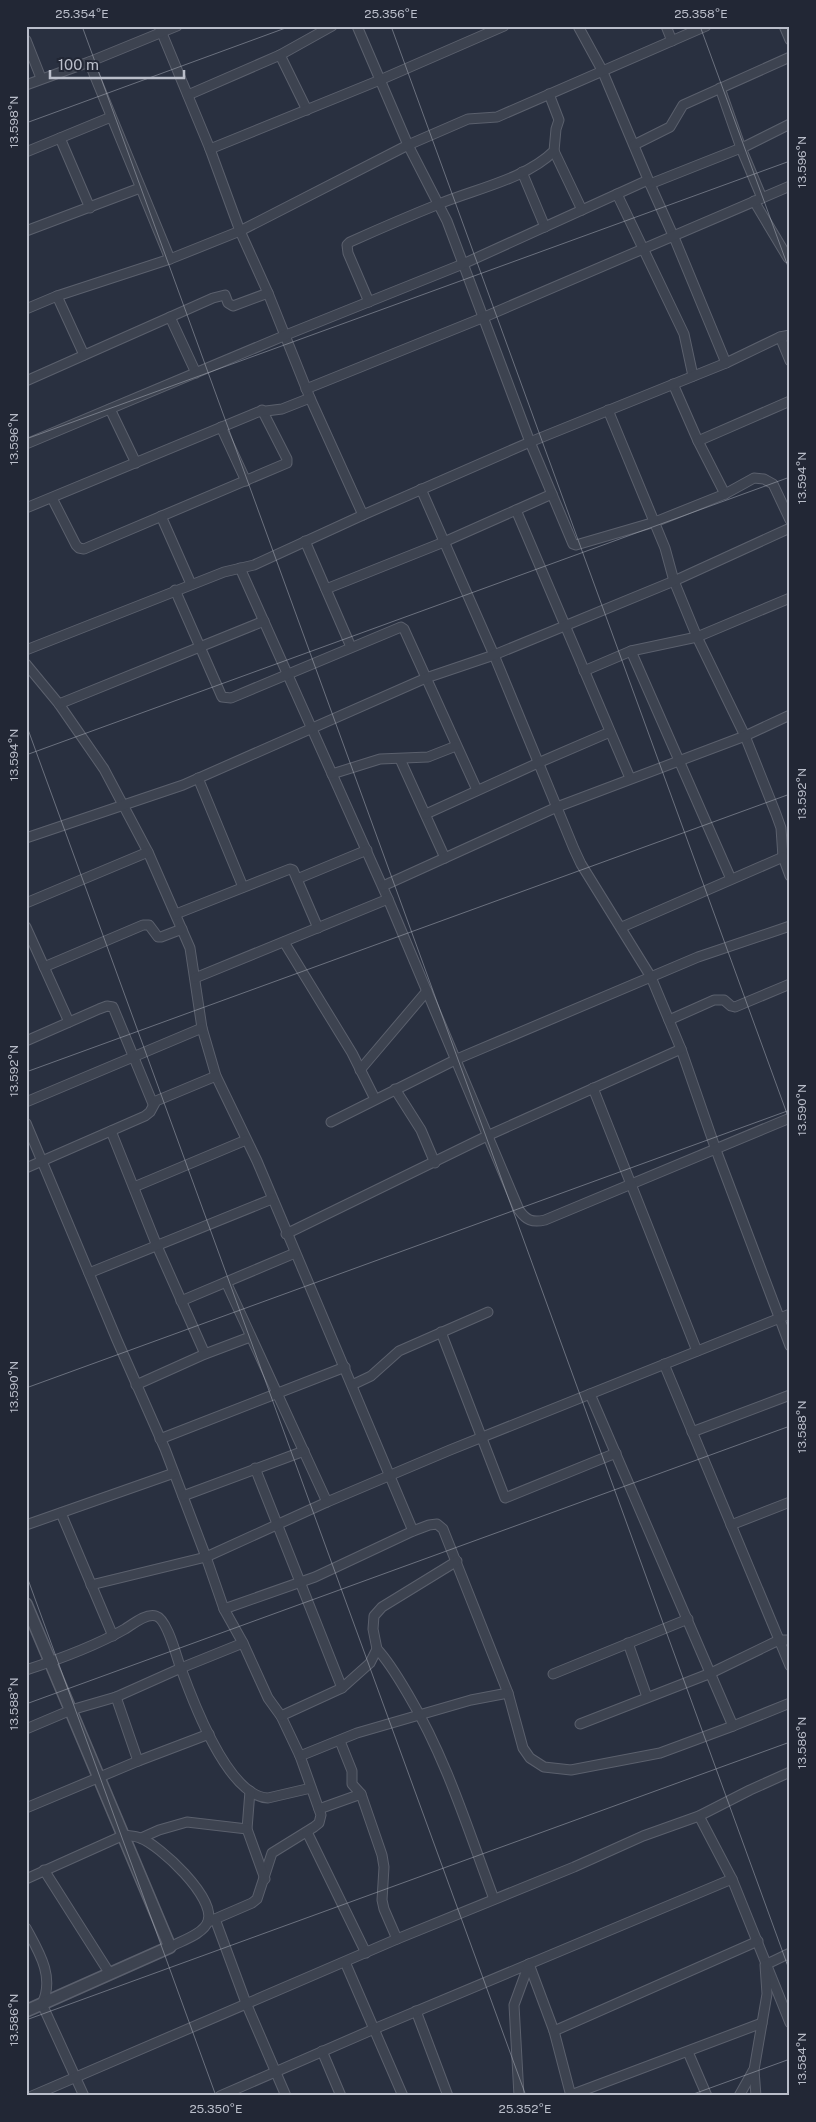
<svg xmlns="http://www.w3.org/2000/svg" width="816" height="2122" viewBox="0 0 816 2122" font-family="'Public Sans',sans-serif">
<rect width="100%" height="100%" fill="#293040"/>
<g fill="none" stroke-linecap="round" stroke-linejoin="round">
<defs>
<g id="minor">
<path d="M 159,26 L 210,149 L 240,231 L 268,293 L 310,398 L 363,515"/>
<path d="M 357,26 L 408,145 L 447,221 L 530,442 L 573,544 L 576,545 L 655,522 L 725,494 L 754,478 L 764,479 L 773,484 L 790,520"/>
<path d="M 578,26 L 602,70 L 650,184 L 676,242 L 726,363"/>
<path d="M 666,26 L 672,41"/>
<path d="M 784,26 L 790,40"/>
<path d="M 26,40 L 41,78"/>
<path d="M 280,55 L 307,110"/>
<path d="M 89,62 L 170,259"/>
<path d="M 26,85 L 89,62 L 177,26"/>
<path d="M 720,88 L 741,148 L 762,198"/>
<path d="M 188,95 L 280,55 L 332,26"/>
<path d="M 60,138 L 90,208"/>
<path d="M 634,145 L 670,127 L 683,105 L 790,57"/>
<path d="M 210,149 L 380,80 L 504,26"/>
<path d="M 554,151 L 582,210"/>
<path d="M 26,152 L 111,117"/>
<path d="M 522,172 L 545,227"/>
<path d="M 650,184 L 746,146 L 790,124"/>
<path d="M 617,194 L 684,334 L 693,376"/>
<path d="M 754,201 L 788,258 L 790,257"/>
<path d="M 26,231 L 140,188"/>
<path d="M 57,296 L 84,355"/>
<path d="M 369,302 L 348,253 L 347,245 L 350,242 C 379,229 409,216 439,204 C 475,189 526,179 554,151 L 556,129 L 559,120 L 549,94"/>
<path d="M 26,309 L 57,296 L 170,259 L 240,231 L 408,145 L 468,119 L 497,117 L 706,26"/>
<path d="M 170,317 L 196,373"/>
<path d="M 780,337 L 790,361"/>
<path d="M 26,381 L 213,298 L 225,295 L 228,303 L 233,306 L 268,293"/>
<path d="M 673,384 L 698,441 L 725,494"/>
<path d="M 306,389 L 482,318 L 790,186"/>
<path d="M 110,409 L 136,463"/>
<path d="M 608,410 L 665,548 L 674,581 L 697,637 L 745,736 L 776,814 L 781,828 L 783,857 L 790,876"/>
<path d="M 221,427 L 246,481"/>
<path d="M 698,441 L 790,401"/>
<path d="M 26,444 L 286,335 L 463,264 L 648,180"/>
<path d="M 421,489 L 494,655 L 574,849 L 581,864 L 651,977 L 681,1049 L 716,1150 L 790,1346"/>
<path d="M 52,498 L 76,545 L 79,548 L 84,549 L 287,463 L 287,459 L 262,410"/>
<path d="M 26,508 L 258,412 L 282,409 L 310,398"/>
<path d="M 516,510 L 630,778"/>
<path d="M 161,516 L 191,584"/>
<path d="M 305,541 L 351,647"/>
<path d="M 240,568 L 388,899 L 519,1210 C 526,1220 532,1223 545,1220 L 790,1118"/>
<path d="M 326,589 L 444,542 L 552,494"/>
<path d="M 175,590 L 222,697 L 231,698 L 401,627 L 404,629 L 477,790"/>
<path d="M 26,650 L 224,572 L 254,565 L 363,515 L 530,442 L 726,363 L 780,337 L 790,335"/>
<path d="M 631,651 L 731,879"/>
<path d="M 26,664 L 59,704 L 104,769 L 148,852 L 190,948 L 202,1028 L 216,1076 L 257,1161 L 413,1531"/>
<path d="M 584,671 L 631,651 L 697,637 L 790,598"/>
<path d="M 59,704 L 264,621"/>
<path d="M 400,759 L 445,858"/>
<path d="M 332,774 L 380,759 L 428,757 L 456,746"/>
<path d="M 198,778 L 243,887"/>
<path d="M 426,814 L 538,763 L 610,732"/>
<path d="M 26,838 L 183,785 L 426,678 L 494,655 L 674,581 L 790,528"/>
<path d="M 297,879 L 367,850"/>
<path d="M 383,886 L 557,807 L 745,736 L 790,715"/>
<path d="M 26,903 L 148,852"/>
<path d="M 176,914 L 290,869 L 293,870 L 318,928"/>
<path d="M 26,927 L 69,1022"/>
<path d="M 622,927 L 783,857"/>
<path d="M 284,942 L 352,1053 L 375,1099"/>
<path d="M 44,967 L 143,925 L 149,925 L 158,937 L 161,937 L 182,929"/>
<path d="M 195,978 L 388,899"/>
<path d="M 669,1020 L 714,1000 L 724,1000 L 731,1006 L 735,1007 L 790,984"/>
<path d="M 26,1041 L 99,1009 L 107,1006 L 113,1007 L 153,1104"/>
<path d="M 360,1070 L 427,991"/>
<path d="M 593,1088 L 697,1351"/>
<path d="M 395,1089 L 421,1130 L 435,1163"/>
<path d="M 26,1102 L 202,1028"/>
<path d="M 331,1122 L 457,1059 L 698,957 L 790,926"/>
<path d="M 26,1123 L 117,1340 L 165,1449 L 206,1557 L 224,1609 L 243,1643 L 268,1698 L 281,1716 L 300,1756 L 321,1815 L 319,1823 L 314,1827 L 272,1853 L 257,1899 L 252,1903 L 208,1922"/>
<path d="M 111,1131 L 157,1246 L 205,1354"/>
<path d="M 26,1168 L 145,1116 L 150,1112 L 156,1101 L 216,1076"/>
<path d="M 134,1187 L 246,1140"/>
<path d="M 286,1234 L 487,1136 L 681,1049"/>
<path d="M 89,1273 L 272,1199"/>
<path d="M 226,1282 L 327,1502"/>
<path d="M 181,1301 L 295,1253"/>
<path d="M 441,1332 L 505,1498 L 616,1453"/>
<path d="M 664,1364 L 790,1666"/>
<path d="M 136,1385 L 205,1354 L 250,1337"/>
<path d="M 352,1385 L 371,1376 L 399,1351 L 488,1312"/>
<path d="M 590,1394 L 733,1726"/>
<path d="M 692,1432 L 790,1395"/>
<path d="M 160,1439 L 345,1367"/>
<path d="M 255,1468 L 342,1688"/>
<path d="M 183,1496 L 304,1451"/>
<path d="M 61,1513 L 113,1636"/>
<path d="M 26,1525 L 174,1473"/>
<path d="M 731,1525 L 790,1502"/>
<path d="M 91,1585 L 206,1557 L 327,1502 L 450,1450 L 790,1314"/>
<path d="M 224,1609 L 315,1577 L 413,1531 L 429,1525 L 437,1524 L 443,1529 L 508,1693 L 523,1748 L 530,1758 L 544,1767 L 571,1770 L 660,1753 L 733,1726 L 790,1703"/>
<path d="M 628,1643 L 647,1697"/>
<path d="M 377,1649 C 390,1663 399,1679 409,1696 C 447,1760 468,1830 494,1899"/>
<path d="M 26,1670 C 60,1659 95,1646 125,1629 C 133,1624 146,1613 156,1616 C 167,1619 176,1655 180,1666 C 192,1699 227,1796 268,1798 L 311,1788"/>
<path d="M 553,1674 L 688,1619"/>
<path d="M 116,1697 L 138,1761"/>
<path d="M 281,1716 L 342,1688 L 370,1663 L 377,1649 L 373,1629 L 374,1616 L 382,1607 L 457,1561"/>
<path d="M 580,1724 L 711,1673 L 779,1640 L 790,1640"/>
<path d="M 26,1729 L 71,1710 L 116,1697 L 181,1668 L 243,1643"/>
<path d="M 340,1741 L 352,1771 L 352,1784 L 361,1794 L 382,1855 L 384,1867 L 382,1900 L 384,1909 L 397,1939"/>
<path d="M 300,1756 L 357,1733 L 471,1700 L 508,1693"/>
<path d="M 250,1791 L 247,1829 L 265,1879"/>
<path d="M 26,1808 L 138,1761 L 209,1734"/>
<path d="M 319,1809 L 361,1794"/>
<path d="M 699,1816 L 732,1879 L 790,2023"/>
<path d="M 307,1832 L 366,1953"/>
<path d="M 141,1838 L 159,1830 L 187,1822 L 247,1829"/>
<path d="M 44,1870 L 110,1974"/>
<path d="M 26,1879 L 124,1835 C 129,1836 135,1836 140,1838 C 160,1845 216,1898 208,1921 C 204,1934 181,1941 170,1947"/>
<path d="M 215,1919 L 246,2003 L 286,2096"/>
<path d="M 26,1928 C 39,1952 55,1977 42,2004 L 84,2096"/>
<path d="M 345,1962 L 403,2096"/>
<path d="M 529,1964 L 554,2031 L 758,1941"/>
<path d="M 416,2011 L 448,2096"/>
<path d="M 554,2031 L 571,2096"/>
<path d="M 322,2051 L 341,2096"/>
<path d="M 688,2052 L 707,2096"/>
<path d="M 571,2095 L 762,2023"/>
<path d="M 32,2096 L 397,1939 L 574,1867 L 643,1836 L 699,1816 L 750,1790 L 790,1772"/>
<path d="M 220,2096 L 374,2029 L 732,1879"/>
<path d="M 519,2096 L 514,2005 L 529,1964"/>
<path d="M 739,2096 L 753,2071"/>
<path d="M 756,2096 L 754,2070 L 767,1994 L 765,1965 L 790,1953"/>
</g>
<path id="tertiary" d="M 26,1604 L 170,1947 L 26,2011"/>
</defs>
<use href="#minor" stroke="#5b606d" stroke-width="11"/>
<use href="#tertiary" stroke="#5b606d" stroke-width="14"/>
<use href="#minor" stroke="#3d4350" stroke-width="9"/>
<use href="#tertiary" stroke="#3d4350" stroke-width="11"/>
</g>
<path fill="none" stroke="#babeca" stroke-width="1" stroke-opacity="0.45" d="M 82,26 L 790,1972M 391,26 L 790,1122M 700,26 L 790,272M 26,123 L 291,26M 26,439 L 790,161M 26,724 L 526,2096M 26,755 L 790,477M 26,1072 L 790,794M 26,1388 L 790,1110M 26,1574 L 216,2096M 26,1704 L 790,1426M 26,2020 L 790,1742M 688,2096 L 790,2059"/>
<rect width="816" height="2122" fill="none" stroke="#222735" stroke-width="55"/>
<path d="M50 70v8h134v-8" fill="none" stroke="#babeca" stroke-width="2.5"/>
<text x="58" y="70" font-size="15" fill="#babeca" stroke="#222735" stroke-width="4" paint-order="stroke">100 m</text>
<rect x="28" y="28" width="760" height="2066" fill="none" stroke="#babeca" stroke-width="2"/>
<g font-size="12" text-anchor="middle" fill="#babeca">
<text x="82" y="18">25.354°E</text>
<text x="391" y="18">25.356°E</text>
<text x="701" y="18">25.358°E</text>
<text transform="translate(14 122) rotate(-90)" y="4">13.598°N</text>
<text transform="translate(802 162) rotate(-90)" y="4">13.596°N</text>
<text transform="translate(14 439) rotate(-90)" y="4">13.596°N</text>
<text transform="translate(802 478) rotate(-90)" y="4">13.594°N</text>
<text transform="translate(14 755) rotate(-90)" y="4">13.594°N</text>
<text transform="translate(802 794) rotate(-90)" y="4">13.592°N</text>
<text transform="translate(14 1071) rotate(-90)" y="4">13.592°N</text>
<text transform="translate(802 1110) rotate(-90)" y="4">13.590°N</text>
<text transform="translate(14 1387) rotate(-90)" y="4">13.590°N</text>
<text transform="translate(802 1427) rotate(-90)" y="4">13.588°N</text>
<text transform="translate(14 1704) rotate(-90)" y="4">13.588°N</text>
<text transform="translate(802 1743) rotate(-90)" y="4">13.586°N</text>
<text transform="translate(14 2020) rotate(-90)" y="4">13.586°N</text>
<text transform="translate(802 2059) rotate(-90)" y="4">13.584°N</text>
<text x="216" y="2113">25.350°E</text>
<text x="525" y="2113">25.352°E</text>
</g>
</svg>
